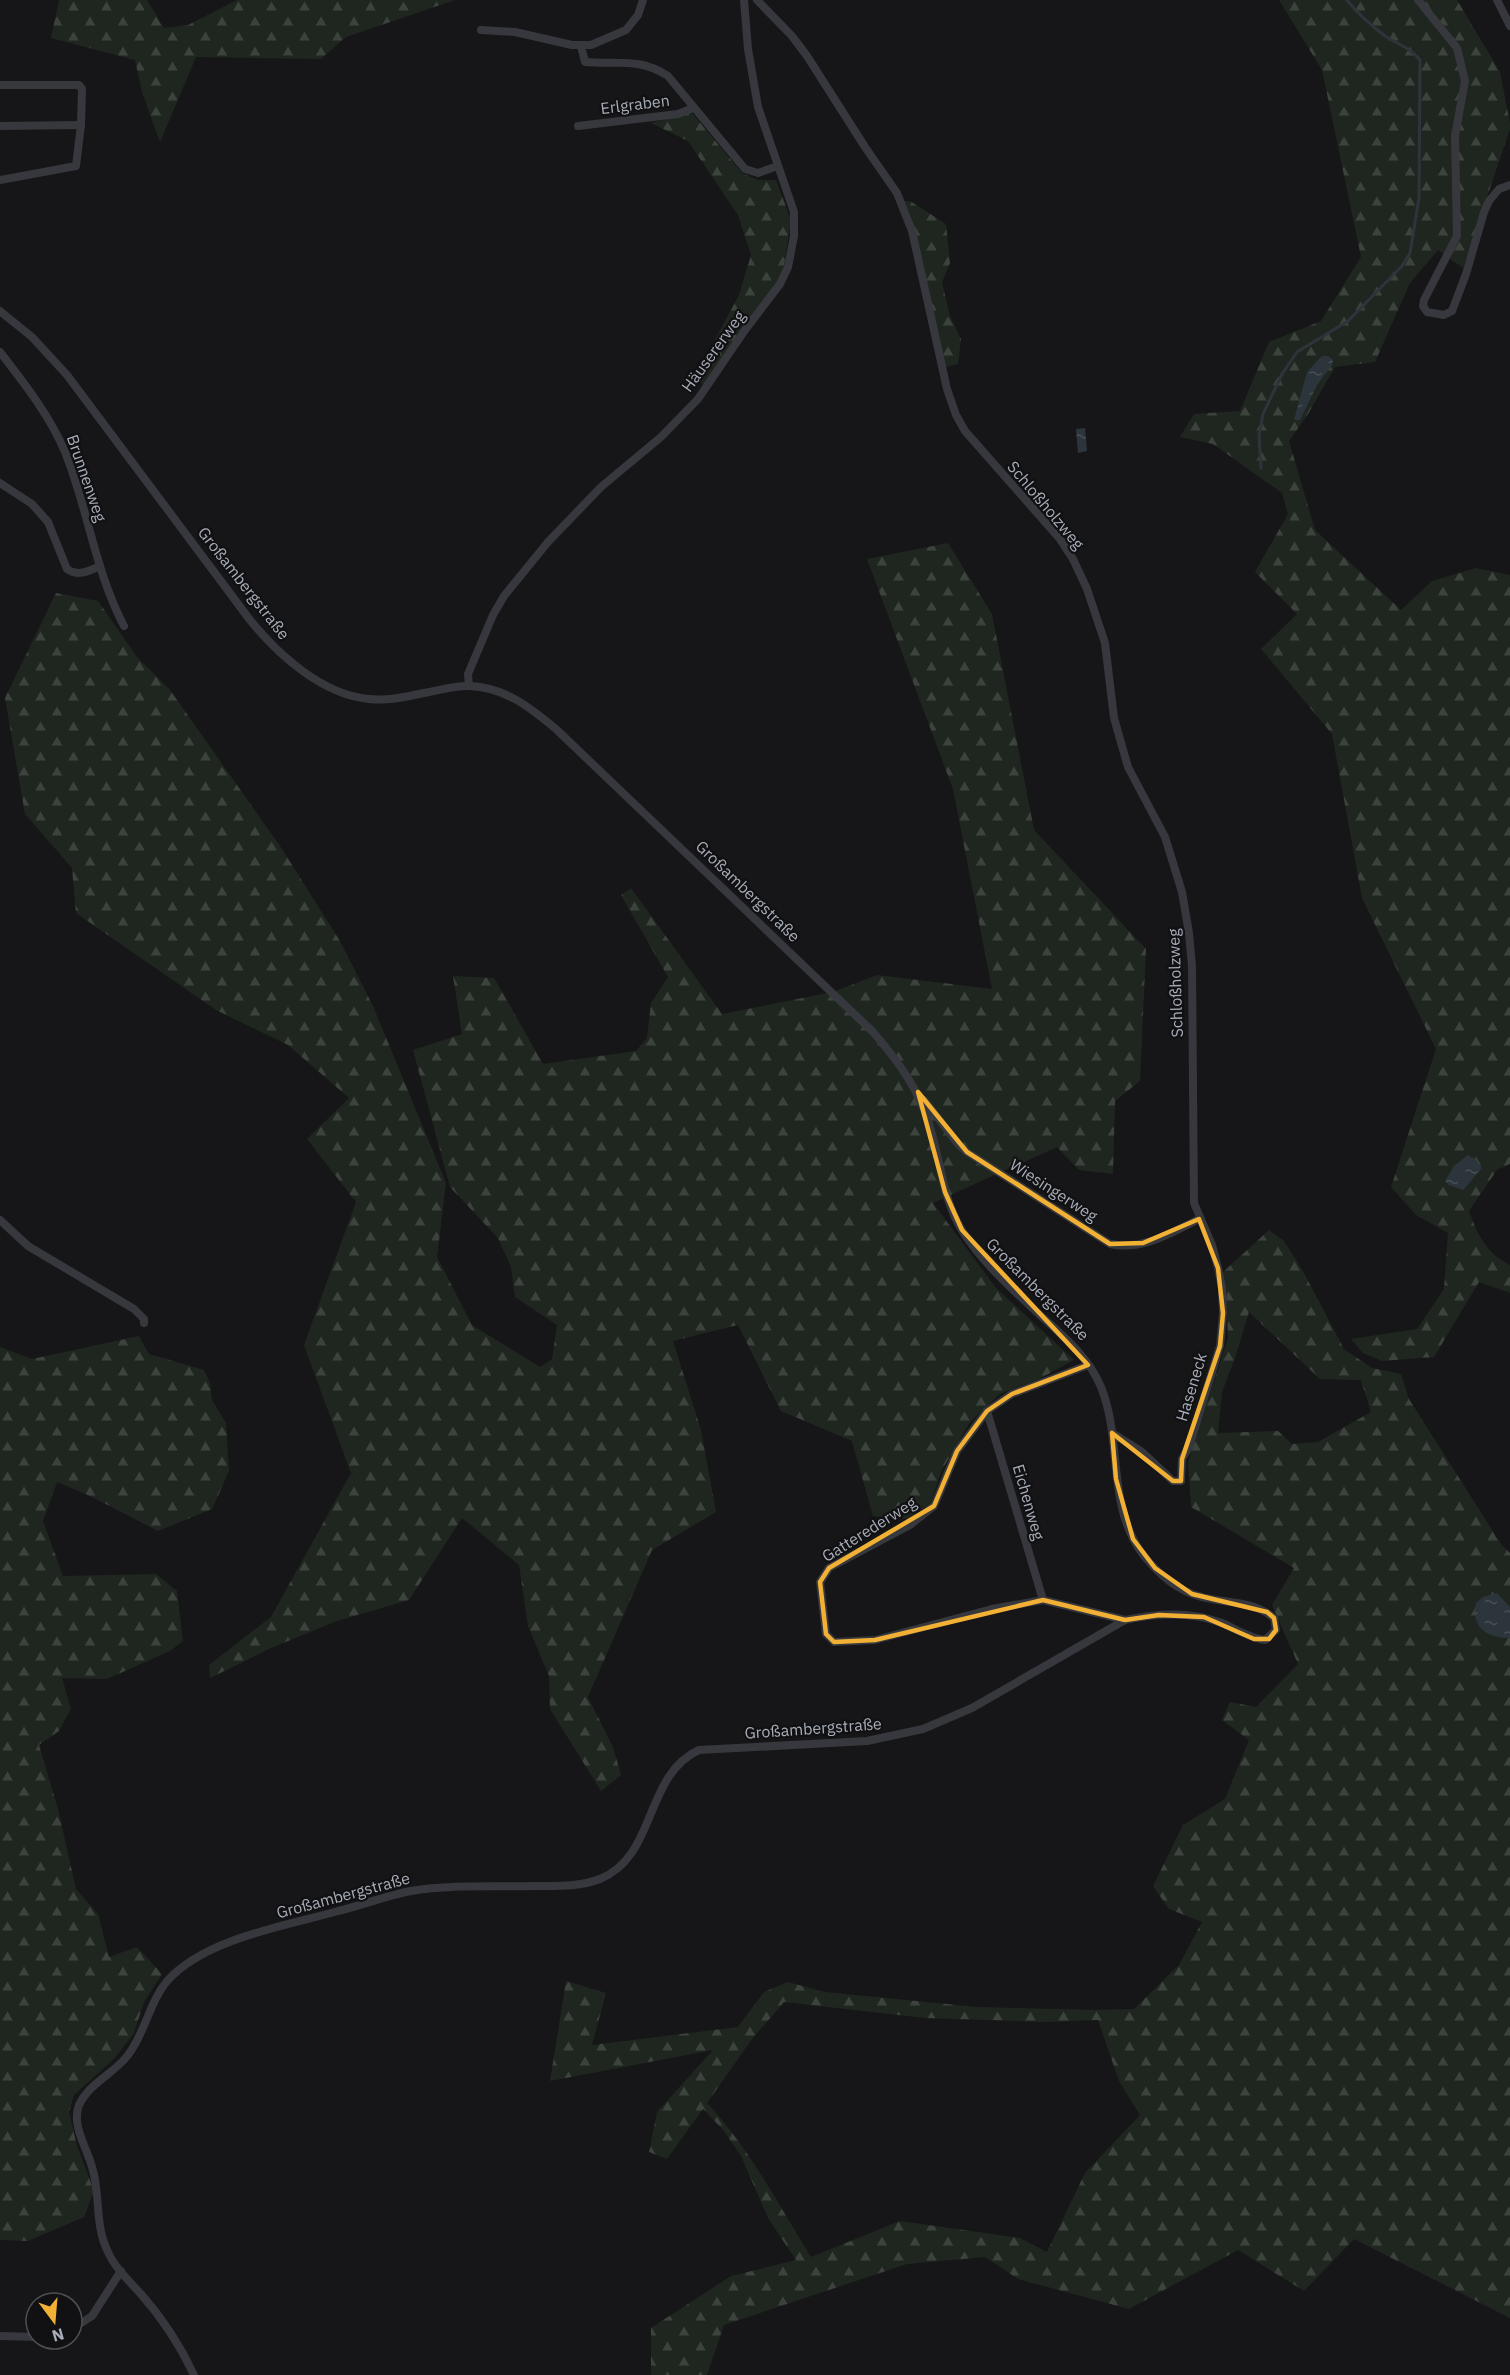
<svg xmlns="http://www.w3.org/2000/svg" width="1510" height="2375" viewBox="0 0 1510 2375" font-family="'IBM Plex Sans',sans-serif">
<defs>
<pattern id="forest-firs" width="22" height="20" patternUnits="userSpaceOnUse" patternTransform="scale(1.5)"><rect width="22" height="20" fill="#1e261f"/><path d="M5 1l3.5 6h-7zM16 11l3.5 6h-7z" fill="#3c433d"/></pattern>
<pattern id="water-ripples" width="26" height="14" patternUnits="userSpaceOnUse" patternTransform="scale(1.5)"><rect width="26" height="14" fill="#2c353c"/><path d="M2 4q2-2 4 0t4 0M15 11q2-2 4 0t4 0" fill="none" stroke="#485056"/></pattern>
</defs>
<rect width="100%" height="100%" fill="#161618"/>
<g fill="url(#forest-firs)" fill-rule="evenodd">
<path d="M 59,0 L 147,0 L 164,28 L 188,25 L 237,0 L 455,0 L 346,37 L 321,59 L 196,57 L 160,142 L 142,92 L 135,60 L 51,38 Z"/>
<path d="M 1279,0 L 1457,0 L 1500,72 L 1510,123 L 1510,129 L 1463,268 L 1438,250 L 1410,283 L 1375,362 L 1335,367 L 1308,414 L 1289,441 L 1315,530 L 1401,610 L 1432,581 L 1476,568 L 1510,575 L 1510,1164 L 1497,1170 L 1469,1211 C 1477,1234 1487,1254 1510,1265 L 1510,1293 L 1479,1282 L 1434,1357 L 1382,1361 L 1363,1353 L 1351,1339 L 1417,1329 L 1444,1289 L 1448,1233 L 1416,1215 L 1391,1187 L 1436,1049 L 1362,898 L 1332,734 L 1261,649 L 1297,614 L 1255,572 L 1288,514 L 1282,493 L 1213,444 L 1180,437 L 1194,414 L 1240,411 L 1269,342 L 1321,321 L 1361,257 L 1322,70 Z"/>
<path d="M 692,113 L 742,173 L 758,180 L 776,180 L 791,220 L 784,266 L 775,286 L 704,386 L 695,377 L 739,295 L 751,255 L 738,215 L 688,141 L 651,123 Z"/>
<path d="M 903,201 L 910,201 L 946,224 L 950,263 L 942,282 L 950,316 L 961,339 L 958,364 L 946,367 Z"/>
<path d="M 948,543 L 992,614 L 1034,830 L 1146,949 L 1140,1081 L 1115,1101 L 1113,1174 L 1079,1170 L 1057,1147 L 933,1203 L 996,1288 L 1074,1360 L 1039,1379 L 1000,1394 L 970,1422 L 942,1470 L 930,1504 L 907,1519 L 873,1516 L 852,1441 L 781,1411 L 738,1325 L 673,1341 L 701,1430 L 716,1512 L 652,1550 L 588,1697 L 613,1747 L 621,1775 L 601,1791 L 550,1709 L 549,1676 L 528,1626 L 519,1565 L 462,1518 L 409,1600 L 337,1621 L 271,1648 L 210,1678 L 209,1665 L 271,1617 L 351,1473 L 304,1345 L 356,1202 L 307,1139 L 349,1098 L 288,1045 L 216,1010 L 76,913 L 72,868 L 25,814 L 5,698 L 56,593 L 98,601 L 137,657 L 170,690 L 280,846 L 340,941 L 373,1006 L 446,1183 L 437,1257 L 472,1325 L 540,1367 L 552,1359 L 557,1325 L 515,1297 L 511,1267 L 498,1238 L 450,1187 L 413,1050 L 462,1034 L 453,976 L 494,978 L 543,1064 L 636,1051 L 647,1038 L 651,1003 L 668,977 L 621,895 L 631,888 L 722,1014 L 833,992 L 877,975 L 992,989 L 953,789 L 867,559 Z"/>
<path d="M 1269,1230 L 1284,1241 L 1304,1273 L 1344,1349 L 1372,1368 L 1401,1374 L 1409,1399 L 1501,1544 L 1510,1553 L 1510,2318 L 1354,2239 L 1304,2291 L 1238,2250 L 1129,2309 L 1018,2279 L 985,2257 L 907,2264 L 724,2325 L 707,2375 L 651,2375 L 651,2328 L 731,2276 L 796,2260 L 768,2218 L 741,2156 L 724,2131 L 703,2109 L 667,2159 L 649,2152 L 657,2112 L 713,2050 L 550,2081 L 566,1981 L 606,1993 L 592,2045 L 738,2027 L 764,1992 L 788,1982 L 825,1992 L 977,2007 L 1094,2010 L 1134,2009 L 1179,1965 L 1202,1922 L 1169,1909 L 1153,1886 L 1183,1825 L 1225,1799 L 1249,1740 L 1222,1720 L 1230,1702 L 1256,1707 L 1298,1664 L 1272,1605 L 1294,1568 L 1191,1507 L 1188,1462 L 1228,1338 L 1226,1293 L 1222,1273 ZM 1249,1312 L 1320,1379 L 1361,1380 L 1371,1412 L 1318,1442 L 1292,1444 L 1278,1431 L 1218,1433 L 1222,1392 L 1235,1358 ZM 784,2002 L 925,2018 L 1046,2022 L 1098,2020 L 1119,2081 L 1140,2115 L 1085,2173 L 1047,2252 L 1020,2238 L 900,2221 L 811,2257 C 778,2204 750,2149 707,2103 L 752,2039 Z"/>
<path d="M 139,1336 L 149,1354 L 204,1370 L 210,1383 L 212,1400 L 226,1423 L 229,1471 L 212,1509 L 158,1531 L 92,1497 L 57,1482 L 43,1521 L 63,1576 L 156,1574 L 177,1591 L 183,1641 L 170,1651 L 107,1679 L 62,1678 L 71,1709 L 59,1731 L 39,1745 L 58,1809 L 76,1889 L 98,1914 L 109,1957 L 137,1947 L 162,1974 L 144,2002 L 134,2033 L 115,2058 L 74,2095 L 69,2112 L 77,2146 L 94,2191 L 84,2217 L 28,2241 L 0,2240 L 0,1347 L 32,1359 Z"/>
</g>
<g fill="url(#water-ripples)">
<path d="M 1322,356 L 1328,356 L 1333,360 L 1332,365 L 1317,385 L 1300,420 L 1294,420 L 1307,372 Z"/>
<path d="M 1085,428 L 1087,451 L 1078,453 L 1076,429 Z"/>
<path d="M 1468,1155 L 1476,1160 L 1482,1168 L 1463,1190 L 1449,1185 L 1445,1181 L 1454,1166 Z"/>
<path d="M 1497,1593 L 1510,1607 L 1510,1638 C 1486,1638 1471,1627 1476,1603 L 1483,1597 Z"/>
</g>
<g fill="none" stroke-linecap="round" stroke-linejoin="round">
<path stroke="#2c353c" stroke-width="3" d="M 1261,468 L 1259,436 L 1263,414 L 1282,374 L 1297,352 L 1348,321 L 1402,266 L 1410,253 L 1419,198 L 1420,60 C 1409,47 1399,45 1385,36 C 1372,26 1357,13 1347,0"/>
<g stroke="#37383d" stroke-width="8">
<path d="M 757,0 L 792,36 L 807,56 L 865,147 L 897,193 L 912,231 L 947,389 L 956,415 L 965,431 L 1060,539 L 1073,559 L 1087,589 L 1105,643 L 1114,718 L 1128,767 L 1165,837 L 1182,892 L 1189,933 L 1192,966 L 1194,1203 L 1212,1245 L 1218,1268 L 1222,1288 L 1223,1313 L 1220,1346 L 1189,1447 L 1182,1459 L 1181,1481 L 1173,1481 L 1142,1452 L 1112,1433"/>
<path d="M 1418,0 L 1457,48 L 1465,81 L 1455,136 L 1457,236 L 1424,300 L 1423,306 L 1427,312 L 1444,315 L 1452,311 L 1466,274 L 1484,212 L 1489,201 L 1499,189 L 1510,185"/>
<path d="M 1497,0 L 1510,26"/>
<path d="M 481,30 L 515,32 L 572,45 L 591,45 L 626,30 L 638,15 L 643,0"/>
<path d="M 581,46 L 585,62 C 617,65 639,57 668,76 L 745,169 L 758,173 L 778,166"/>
<path d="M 0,85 L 79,85 L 82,89 L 81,125 L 76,166 L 0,180"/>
<path d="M 0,126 L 81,125"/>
<path d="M 578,126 L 678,114 L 693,108"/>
<path d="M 0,311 L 32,337 L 67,375 L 250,620 C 278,655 323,695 369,699 C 387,701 406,697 424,693 C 438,691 455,685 469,686 C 505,687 531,708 557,730 L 873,1032 C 898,1061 918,1088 929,1124 C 941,1160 942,1199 963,1232 C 983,1263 1013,1290 1040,1315 C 1063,1336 1089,1357 1101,1387 C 1123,1441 1106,1507 1144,1556 C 1160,1575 1177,1591 1202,1597 C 1227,1604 1253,1600 1274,1618 L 1276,1630 L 1265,1640 C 1249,1638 1236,1629 1222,1623 C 1191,1611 1157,1613 1125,1620 L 972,1708 L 923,1729 L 867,1741 L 699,1750 C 644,1775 657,1856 600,1879 C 579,1887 557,1886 536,1886 C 495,1887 451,1884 411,1891 C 386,1896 362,1905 338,1911 C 286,1926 207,1938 169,1979 C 149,2001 146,2032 128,2055 C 114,2074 89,2083 79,2105 C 71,2125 87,2148 92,2167 C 101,2195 94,2224 108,2252 C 115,2268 129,2281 141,2294 C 163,2319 180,2345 194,2375"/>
<path d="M 0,352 C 24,383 50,416 65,452 C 88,509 95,571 124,626"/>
<path d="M 0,483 L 32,504 L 48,522 L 67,569 C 77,577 89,571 100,566"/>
<path d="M 469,686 L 468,674 L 493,615 L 504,596 L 548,542 L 601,487 L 661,437 L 698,399 L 745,330 L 780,284 L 788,267 L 794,236 L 794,212 L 758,107 L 748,49 L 744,0"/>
<path d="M 924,1100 L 958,1144 L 967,1152 L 1110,1244 C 1142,1251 1171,1233 1199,1219"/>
<path d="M 0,1220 L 28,1246 L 134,1309 L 144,1319 L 144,1323"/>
<path d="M 1088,1365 L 1012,1394 L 987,1411 L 957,1451 L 934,1506 L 910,1525 L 829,1568 L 820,1582 L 826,1634 L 834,1642 L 875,1640 L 992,1609 L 1043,1600 L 1125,1620"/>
<path d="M 987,1411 L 1043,1600"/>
<path d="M 72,2329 L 92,2316 L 121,2271"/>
<path d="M 0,2336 L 36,2337"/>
</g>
</g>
<path fill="none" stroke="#f2b134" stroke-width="4.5" stroke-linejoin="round" d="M 918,1092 L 967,1152 L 1110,1244 L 1143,1243 L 1199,1219 L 1218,1268 L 1223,1313 L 1220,1346 L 1182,1459 L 1181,1481 L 1173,1481 L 1112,1433 L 1116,1479 L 1133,1539 L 1155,1568 L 1192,1594 L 1267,1612 L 1274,1618 L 1276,1630 L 1269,1639 L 1254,1639 L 1204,1617 L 1159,1615 L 1125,1620 L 1043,1600 L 875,1640 L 834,1642 L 826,1634 L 820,1582 L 829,1568 L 934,1506 L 957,1451 L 987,1411 L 1012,1394 L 1088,1365 L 962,1230 L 945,1192 Z"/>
<g text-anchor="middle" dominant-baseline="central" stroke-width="4.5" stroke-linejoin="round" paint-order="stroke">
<g font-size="16" fill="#a8adb8" stroke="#111113">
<text transform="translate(635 104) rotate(-7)">Erlgraben</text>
<text transform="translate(713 351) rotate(-54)">Häusererweg</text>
<text transform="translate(87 478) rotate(71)">Brunnenweg</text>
<text transform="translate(1046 505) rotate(50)">Schloßholzweg</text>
<text transform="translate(244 583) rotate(52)">Großambergstraße</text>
<text transform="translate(748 891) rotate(44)">Großambergstraße</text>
<text transform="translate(1175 983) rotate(-92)">Schloßholzweg</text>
<text transform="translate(1054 1190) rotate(33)">Wiesingerweg</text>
<text transform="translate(1038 1289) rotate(45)">Großambergstraße</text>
<text transform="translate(1191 1387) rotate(-73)">Haseneck</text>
<text transform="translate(1029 1502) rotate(74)">Eichenweg</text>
<text transform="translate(869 1529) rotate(-32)">Gatterederweg</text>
<text transform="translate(813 1728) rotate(-4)">Großambergstraße</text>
<text transform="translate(343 1895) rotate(-15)">Großambergstraße</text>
</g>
</g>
<g transform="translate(54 2321) rotate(164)"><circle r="28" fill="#111113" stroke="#4d4f55" stroke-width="1.5"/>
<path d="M0-4.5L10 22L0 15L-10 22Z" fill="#f2b134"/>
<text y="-9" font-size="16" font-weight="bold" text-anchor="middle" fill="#a8adb8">N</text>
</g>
</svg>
